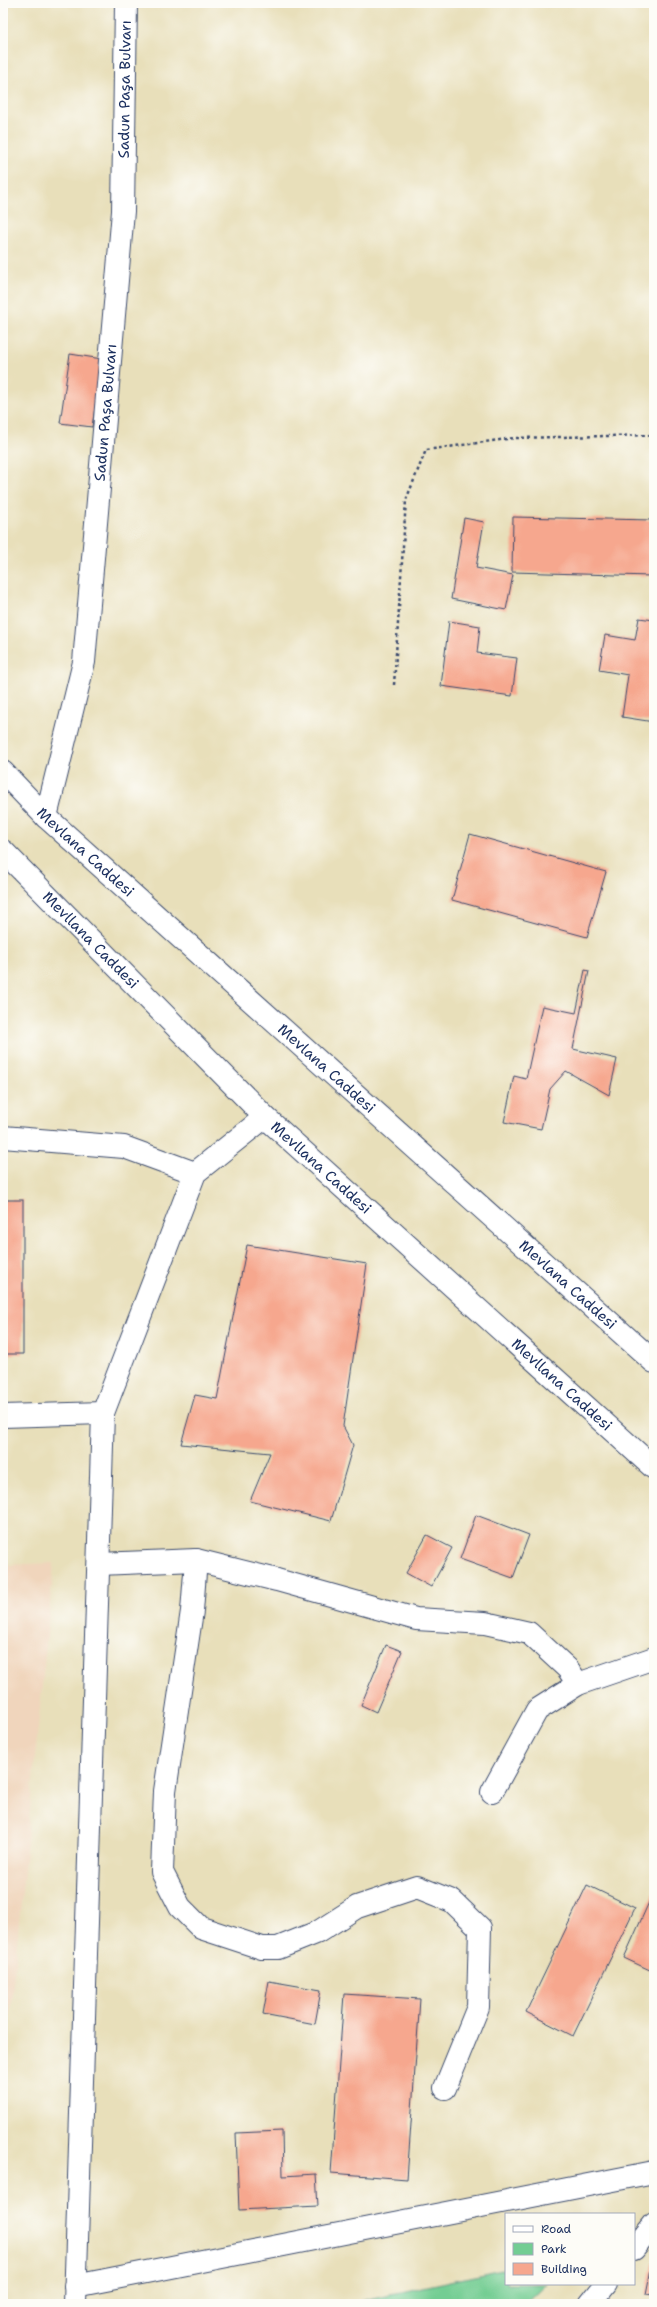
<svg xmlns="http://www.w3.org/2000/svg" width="657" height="2307" viewBox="0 0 657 2307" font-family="'Shantell Sans',sans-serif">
<rect width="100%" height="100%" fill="#fdfcf7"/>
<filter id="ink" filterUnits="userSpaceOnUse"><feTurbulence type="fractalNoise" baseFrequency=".025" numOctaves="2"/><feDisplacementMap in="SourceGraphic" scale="8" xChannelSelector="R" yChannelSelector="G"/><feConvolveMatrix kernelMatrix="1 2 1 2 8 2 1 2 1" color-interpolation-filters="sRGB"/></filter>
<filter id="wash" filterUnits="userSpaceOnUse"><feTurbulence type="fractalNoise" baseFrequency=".012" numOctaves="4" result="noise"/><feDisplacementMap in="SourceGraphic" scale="16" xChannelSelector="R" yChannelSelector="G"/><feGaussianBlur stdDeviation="0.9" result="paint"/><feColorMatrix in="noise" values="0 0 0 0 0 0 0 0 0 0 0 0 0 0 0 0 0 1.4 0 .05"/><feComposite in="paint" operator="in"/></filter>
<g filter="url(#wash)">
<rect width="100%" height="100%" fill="#e8dfba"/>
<path fill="#f0d5bc" d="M 54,1563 L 3,2087 L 3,1565 Z"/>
<path fill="#73cd93" stroke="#477e78" d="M 506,2269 L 506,2284 L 547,2284 L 526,2304 L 345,2304 Z"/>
<g id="blocks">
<g fill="#f6a78e">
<path d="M 70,354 L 102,359 L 92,427 L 60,423 Z"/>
<path d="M 513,517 L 652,520 L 651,576 L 512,572 Z"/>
<path d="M 464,518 L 484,522 L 476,568 L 513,575 L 506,610 L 451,599 Z"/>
<path d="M 639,618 L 654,620 L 654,722 L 622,717 L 628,675 L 599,670 L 605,635 L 635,640 Z"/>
<path d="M 449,621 L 480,626 L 477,653 L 517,658 L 512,696 L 441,686 Z"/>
<path d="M 470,834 L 606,872 L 587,937 L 452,900 Z"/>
<path d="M 585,970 L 589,971 L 573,1049 L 617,1059 L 609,1095 L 566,1071 L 550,1089 L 541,1129 L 504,1122 L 514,1076 L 526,1079 L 542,1006 L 576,1013 Z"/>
<rect x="3" y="1200" width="20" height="154"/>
<path d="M 247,1245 L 367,1264 L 343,1426 L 353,1445 L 331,1521 L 250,1501 L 270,1453 L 181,1444 L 195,1395 L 217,1399 Z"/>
<path d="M 476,1515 L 529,1535 L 513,1578 L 460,1559 Z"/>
<path d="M 427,1535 L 452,1548 L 431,1587 L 406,1573 Z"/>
<path d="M 386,1645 L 402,1651 L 376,1712 L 361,1705 Z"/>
<path d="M 587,1885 L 635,1908 L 573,2036 L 526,2012 Z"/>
<path d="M 654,1891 L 654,1972 L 624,1958 Z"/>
<path d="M 269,1981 L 321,1990 L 315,2024 L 263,2014 Z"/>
<path d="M 344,1994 L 420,1999 L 407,2179 L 331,2173 Z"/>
<path d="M 654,2074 L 654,2082 L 650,2079 Z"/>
<path d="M 282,2131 L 283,2176 L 316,2174 L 318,2206 L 239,2210 L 236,2133 Z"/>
<path d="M 654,2261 L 654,2295 L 646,2294 L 652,2264 Z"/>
</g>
</g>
</g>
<g filter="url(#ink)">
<use href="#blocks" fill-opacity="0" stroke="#3a496c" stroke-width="1"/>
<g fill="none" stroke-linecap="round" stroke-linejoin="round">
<defs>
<g id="minor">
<path d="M 3,1137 L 124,1147 L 195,1173"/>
<path d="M 3,1416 L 103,1413 L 195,1173 L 265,1117"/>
<path d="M 196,1560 L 192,1611 L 165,1791 L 162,1872 L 180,1907 L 201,1928 L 262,1948 L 278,1948 L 318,1932 L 357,1907 L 417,1887 L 452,1901 L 480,1928 L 478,2007 L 445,2088"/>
<path d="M 99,1564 L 196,1560 L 277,1580 L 416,1619 L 485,1623 L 529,1633 L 568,1669 L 578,1684"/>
<path d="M 492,1792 L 537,1710 L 578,1684 L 654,1658"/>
<path d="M 634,2249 L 654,2224"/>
<path d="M 75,2286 L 654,2172"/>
<path d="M 75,2304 L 103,1413"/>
<path d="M 590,2304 L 606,2284"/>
</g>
<g id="major">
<path id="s1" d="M 3,772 L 46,817 L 654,1362"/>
<path id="s2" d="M 46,817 L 84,662 L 123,211 L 126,3"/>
<path id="s3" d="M 3,851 L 265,1117 L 654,1468"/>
</g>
</defs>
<use href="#minor" stroke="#3a496c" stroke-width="24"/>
<use href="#major" stroke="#3a496c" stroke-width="24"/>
<path stroke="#3a496c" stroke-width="2.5" stroke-dasharray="3 3" stroke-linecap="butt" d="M 394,685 L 406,500 L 426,450 L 514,438 L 654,435"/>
<use href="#minor" stroke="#fff" stroke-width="22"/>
<use href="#major" stroke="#fff" stroke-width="22"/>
</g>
</g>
<g text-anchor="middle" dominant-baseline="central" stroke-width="4" stroke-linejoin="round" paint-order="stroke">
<g font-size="15" fill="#1b2f5e" stroke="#fdfcf7">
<text stroke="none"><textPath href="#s2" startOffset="734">Sadun Paşa Bulvarı</textPath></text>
<text stroke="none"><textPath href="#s2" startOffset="410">Sadun Paşa Bulvarı</textPath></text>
<text stroke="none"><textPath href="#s1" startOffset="115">Mevlana Caddesi</textPath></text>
<text stroke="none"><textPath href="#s3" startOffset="125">Mevllana Caddesi</textPath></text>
<text stroke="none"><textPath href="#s1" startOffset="439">Mevlana Caddesi</textPath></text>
<text stroke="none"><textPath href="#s3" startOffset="449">Mevllana Caddesi</textPath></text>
<text stroke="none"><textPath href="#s1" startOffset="763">Mevlana Caddesi</textPath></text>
<text stroke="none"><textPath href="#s3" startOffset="773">Mevllana Caddesi</textPath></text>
</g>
</g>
<rect width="657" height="2307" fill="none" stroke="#fdfcf7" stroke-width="16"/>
<rect x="505" y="2213" width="130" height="72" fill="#fdfcf7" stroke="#a3aaba"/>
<rect x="513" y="2226" width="20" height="6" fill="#ffffff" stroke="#a3aaba"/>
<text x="541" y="2233" font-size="12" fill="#1b2f5e">Road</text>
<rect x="513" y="2243" width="20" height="12" fill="#73cd93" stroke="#a3aaba"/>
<text x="541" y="2253" font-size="12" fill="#1b2f5e">Park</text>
<rect x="513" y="2263" width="20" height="12" fill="#f6a78e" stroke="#a3aaba"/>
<text x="541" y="2273" font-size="12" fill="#1b2f5e">Building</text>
</svg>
